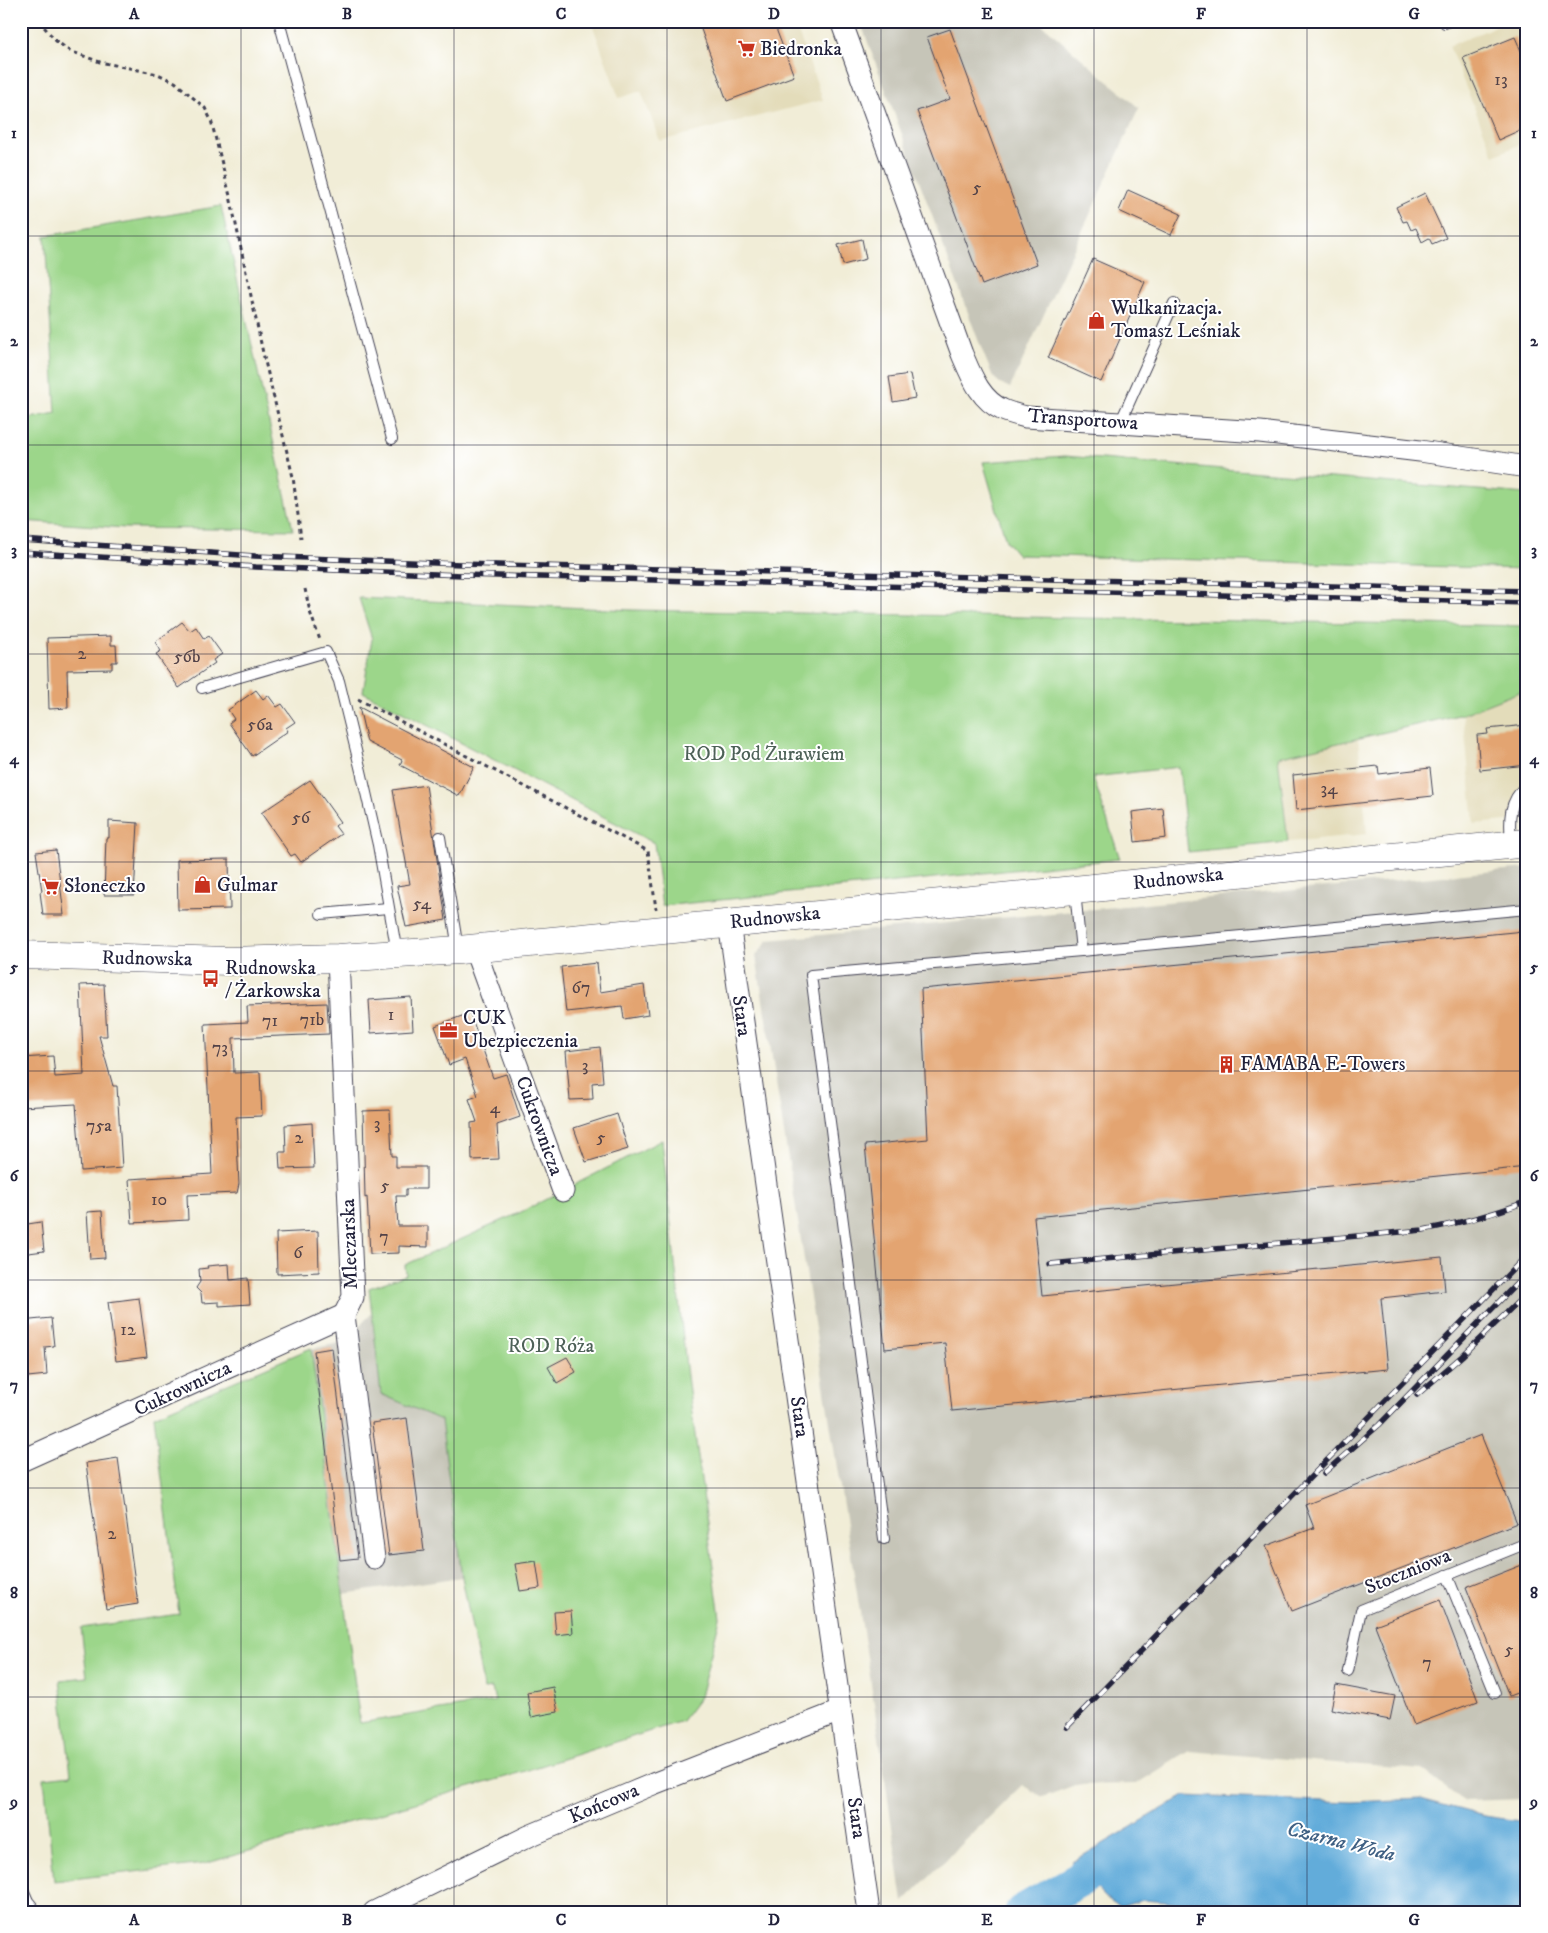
<svg xmlns="http://www.w3.org/2000/svg" width="1548" height="1933" viewBox="0 0 1548 1933" font-family="'IM FELL DW Pica',serif">
<rect width="100%" height="100%" fill="#fff"/>
<filter id="ink" filterUnits="userSpaceOnUse"><feTurbulence type="fractalNoise" baseFrequency=".02" numOctaves="2"/><feDisplacementMap in="SourceGraphic" scale="10" xChannelSelector="R" yChannelSelector="G"/><feConvolveMatrix kernelMatrix="1 2 1 2 8 2 1 2 1" color-interpolation-filters="sRGB"/></filter>
<filter id="wash" filterUnits="userSpaceOnUse"><feTurbulence type="fractalNoise" baseFrequency=".0096" numOctaves="4" result="noise"/><feDisplacementMap in="SourceGraphic" scale="20" xChannelSelector="R" yChannelSelector="G"/><feGaussianBlur stdDeviation="1.12" result="paint"/><feColorMatrix in="noise" values="0 0 0 0 0 0 0 0 0 0 0 0 0 0 0 0 0 1.4 0 .05"/><feComposite in="paint" operator="in"/></filter>
<g filter="url(#wash)">
<rect width="100%" height="100%" fill="#f1edd7"/>
<g fill="#e3dcba">
<path d="M 591,21 L 794,21 L 823,100 L 660,141 L 641,91 L 619,98 Z"/>
<path d="M 1506,22 L 1521,28 L 1527,42 L 1527,141 L 1494,156 L 1449,46 Z"/>
<path d="M 1527,689 L 1527,819 L 1474,824 L 1463,714 Z"/>
<path d="M 1358,738 L 1367,834 L 1288,842 L 1278,757 Z"/>
</g>
<g fill="#c6c5b8">
<path d="M 860,21 L 1038,21 L 1139,108 L 1010,388 L 1000,383 L 993,377 L 980,345 Z"/>
<path d="M 1527,868 L 1527,1799 L 1463,1801 L 1422,1770 L 1189,1751 L 1136,1784 L 1075,1785 L 1043,1797 L 1022,1785 L 903,1902 L 868,1663 L 756,956 L 768,940 Z"/>
<path d="M 371,1314 L 381,1394 L 441,1420 L 462,1577 L 343,1594 L 311,1349 L 344,1342 Z"/>
</g>
<g fill="#9cd68a" stroke="#5f7c62">
<path d="M 221,206 L 293,530 L 126,528 L 21,521 L 21,420 L 56,413 L 45,236 Z"/>
<path d="M 1065,456 L 1527,494 L 1527,569 L 1018,555 L 1006,541 L 983,462 Z"/>
<path d="M 359,598 L 632,610 L 1527,626 L 1527,689 L 1463,714 L 1278,757 L 1288,842 L 1188,852 L 1179,767 L 1093,777 L 1120,859 L 662,906 L 654,843 L 363,692 L 372,639 Z"/>
<path d="M 662,1140 L 687,1376 L 720,1618 L 700,1697 L 682,1721 L 509,1776 L 204,1864 L 54,1881 L 44,1778 L 71,1775 L 60,1680 L 87,1677 L 81,1628 L 179,1614 L 154,1416 L 311,1348 L 360,1723 L 495,1701 L 492,1688 L 484,1689 L 462,1577 L 441,1420 L 381,1394 L 369,1288 L 406,1275 L 405,1265 L 521,1212 Z"/>
</g>
<path fill="#62acda" stroke="#42678a" d="M 1184,1796 L 1352,1802 L 1421,1799 L 1484,1816 L 1527,1822 L 1527,1912 L 1276,1912 L 1143,1900 L 1120,1907 L 1105,1897 L 1072,1862 Z"/>
<g fill="none" stroke-linecap="round" stroke-linejoin="round">
<path stroke="#62acda" stroke-width="35" d="M 1022,1912 L 1126,1853"/>
</g>
<g id="blocks">
<g fill="#e3a471">
<path d="M 698,21 L 773,21 L 794,76 L 727,101 Z"/>
<path d="M 950,29 L 1037,264 L 982,285 L 917,111 L 950,99 L 927,37 Z"/>
<path d="M 1515,37 L 1527,65 L 1527,127 L 1498,140 L 1463,58 Z"/>
<path d="M 1128,190 L 1181,214 L 1171,235 L 1119,211 Z"/>
<path d="M 1425,193 L 1446,238 L 1432,244 L 1429,238 L 1422,242 L 1416,228 L 1411,230 L 1407,221 L 1403,222 L 1396,207 Z"/>
<path d="M 862,239 L 866,259 L 843,265 L 838,245 Z"/>
<path d="M 1093,259 L 1145,282 L 1101,382 L 1048,358 Z"/>
<path d="M 910,374 L 915,398 L 893,402 L 889,377 Z"/>
<path d="M 182,622 L 190,631 L 196,627 L 204,639 L 209,636 L 222,654 L 213,660 L 215,663 L 179,688 L 156,654 L 161,651 L 155,642 Z"/>
<path d="M 111,636 L 111,645 L 116,645 L 117,662 L 112,662 L 112,669 L 67,670 L 68,708 L 49,709 L 47,638 Z"/>
<path d="M 256,690 L 263,699 L 268,695 L 277,707 L 282,704 L 295,722 L 286,728 L 288,731 L 252,756 L 229,723 L 234,719 L 228,710 Z"/>
<path d="M 359,707 L 474,767 L 459,796 L 400,765 L 402,760 L 367,742 Z"/>
<path d="M 1527,725 L 1527,765 L 1480,770 L 1477,735 L 1488,734 L 1487,729 Z"/>
<path d="M 1378,766 L 1379,774 L 1430,768 L 1433,796 L 1405,799 L 1405,798 L 1296,810 L 1293,775 Z"/>
<path d="M 310,780 L 340,822 L 335,826 L 341,834 L 301,862 L 295,854 L 291,856 L 261,813 Z"/>
<path d="M 426,785 L 446,920 L 406,927 L 397,886 L 410,884 L 393,790 Z"/>
<path d="M 1163,808 L 1166,838 L 1135,842 L 1132,812 Z"/>
<path d="M 109,821 L 138,823 L 134,895 L 104,895 L 106,838 L 109,838 Z"/>
<path d="M 56,850 L 64,915 L 43,915 L 40,892 L 42,891 L 36,852 Z"/>
<path d="M 229,859 L 230,909 L 178,910 L 177,860 Z"/>
<path d="M 1524,931 L 1527,958 L 1527,1167 L 1034,1217 L 1042,1296 L 1442,1257 L 1445,1291 L 1381,1298 L 1388,1369 L 952,1411 L 945,1343 L 885,1349 L 865,1145 L 928,1139 L 921,989 Z"/>
<path d="M 597,963 L 600,992 L 644,985 L 648,1015 L 624,1019 L 622,1006 L 566,1012 L 561,967 Z"/>
<path d="M 104,984 L 107,1036 L 99,1036 L 113,1086 L 117,1086 L 122,1168 L 81,1171 L 76,1104 L 21,1107 L 21,1058 L 53,1056 L 55,1077 L 84,1075 L 80,985 Z"/>
<path d="M 411,997 L 413,1030 L 371,1033 L 369,1000 Z"/>
<path d="M 327,1003 L 329,1034 L 233,1038 L 234,1073 L 260,1072 L 262,1116 L 236,1117 L 239,1184 L 237,1193 L 187,1195 L 188,1220 L 132,1223 L 129,1179 L 212,1174 L 205,1024 L 248,1022 L 247,1006 Z"/>
<path d="M 470,1013 L 493,1078 L 506,1074 L 520,1117 L 497,1125 L 499,1159 L 472,1160 L 471,1123 L 477,1122 L 469,1099 L 478,1096 L 465,1059 L 449,1065 L 435,1026 Z"/>
<path d="M 600,1047 L 603,1082 L 592,1083 L 593,1099 L 570,1100 L 566,1051 Z"/>
<path d="M 390,1110 L 392,1156 L 396,1156 L 396,1167 L 426,1167 L 426,1189 L 406,1189 L 406,1196 L 396,1196 L 398,1226 L 428,1226 L 428,1247 L 399,1246 L 399,1253 L 370,1254 L 367,1197 L 365,1198 L 363,1111 Z"/>
<path d="M 617,1114 L 628,1149 L 586,1162 L 574,1128 Z"/>
<path d="M 312,1123 L 314,1168 L 280,1169 L 279,1152 L 286,1152 L 285,1125 Z"/>
<path d="M 102,1211 L 105,1258 L 90,1259 L 87,1212 Z"/>
<path d="M 41,1222 L 44,1251 L 21,1254 L 21,1225 Z"/>
<path d="M 318,1231 L 319,1272 L 277,1274 L 276,1233 Z"/>
<path d="M 229,1264 L 230,1280 L 248,1278 L 250,1304 L 219,1306 L 219,1302 L 202,1303 L 201,1293 L 196,1288 L 200,1282 L 199,1269 L 208,1268 L 207,1266 Z"/>
<path d="M 139,1298 L 147,1357 L 116,1361 L 108,1302 Z"/>
<path d="M 51,1318 L 54,1346 L 45,1347 L 47,1375 L 28,1377 L 25,1349 L 21,1349 L 21,1321 Z"/>
<path d="M 332,1348 L 358,1558 L 340,1560 L 314,1351 Z"/>
<path d="M 567,1357 L 576,1372 L 557,1383 L 548,1367 Z"/>
<path d="M 407,1418 L 424,1551 L 389,1555 L 372,1423 Z"/>
<path d="M 1481,1435 L 1517,1523 L 1292,1611 L 1266,1546 L 1314,1528 L 1305,1505 Z"/>
<path d="M 118,1458 L 138,1604 L 106,1609 L 86,1463 Z"/>
<path d="M 536,1561 L 540,1588 L 520,1591 L 515,1564 Z"/>
<path d="M 1527,1563 L 1527,1689 L 1509,1696 L 1466,1587 Z"/>
<path d="M 1440,1600 L 1478,1701 L 1414,1725 L 1375,1625 Z"/>
<path d="M 571,1611 L 573,1633 L 556,1635 L 554,1612 Z"/>
<path d="M 1336,1685 L 1395,1696 L 1390,1720 L 1331,1709 Z"/>
<path d="M 553,1687 L 558,1712 L 531,1717 L 527,1692 Z"/>
</g>
</g>
</g>
<g filter="url(#ink)">
<use href="#blocks" fill-opacity="0" stroke="#414052" stroke-width="1"/>
<g fill="none" stroke-linecap="round" stroke-linejoin="round">
<defs>
<g id="service">
<path d="M 279,21 L 392,439"/>
<path d="M 1445,23 L 1448,21"/>
<path d="M 1120,423 L 1174,303"/>
<path d="M 202,688 L 326,652 L 339,681 L 361,771 L 378,845 L 397,953"/>
<path d="M 440,837 L 458,949"/>
<path d="M 1511,843 C 1509,820 1508,801 1527,785"/>
<path d="M 321,914 L 388,908"/>
<path d="M 1081,951 L 1527,909"/>
<path d="M 884,1539 L 811,975 L 1081,951 L 1075,891"/>
<path d="M 1447,1575 L 1495,1693"/>
<path d="M 1348,1671 L 1361,1610 L 1527,1543"/>
<path d="M 21,1885 L 28,1901 L 37,1912"/>
</g>
<g id="minor">
<path d="M 841,21 L 962,354 C 971,375 980,400 1003,410 C 1010,413 1018,415 1026,417 L 1260,432 L 1420,451 L 1527,467"/>
<path d="M 729,923 L 869,1912"/>
<path d="M 477,947 L 479,961 L 563,1191"/>
<path d="M 338,958 L 353,1297 L 344,1315 L 374,1558"/>
<path d="M 21,1461 L 344,1315"/>
<path d="M 374,1912 L 529,1836 L 653,1784 L 840,1711"/>
</g>
<path id="secondary" d="M 21,955 L 229,961 L 338,958 L 459,950 L 1074,890 L 1527,843"/>
</defs>
<use href="#service" stroke="#414052" stroke-width="12"/>
<use href="#minor" stroke="#414052" stroke-width="23"/>
<use href="#secondary" stroke="#414052" stroke-width="29"/>
<g stroke="#414052" stroke-width="3" stroke-dasharray="4 4" stroke-linecap="butt">
<path d="M 39,21 L 56,41 L 70,51 L 100,62 L 158,74 L 175,82 L 205,108 L 211,120 L 230,196 L 263,353 L 293,477 L 301,538"/>
<path d="M 305,589 L 310,612 L 320,640"/>
<path d="M 358,699 L 648,851 L 656,909"/>
</g>
<use href="#service" stroke="#fff" stroke-width="10"/>
<use href="#minor" stroke="#fff" stroke-width="21"/>
<use href="#secondary" stroke="#fff" stroke-width="28"/>
<defs>
<g id="rail">
<path d="M 21,540 L 255,556 L 461,564 L 1527,591"/>
<path d="M 21,552 L 256,567 L 462,575 L 1527,603"/>
<path d="M 1050,1264 L 1423,1230 C 1459,1223 1493,1215 1527,1201"/>
<path d="M 1417,1395 L 1462,1356 L 1527,1293"/>
<path d="M 1324,1473 L 1379,1425 L 1527,1273"/>
<path d="M 1067,1727 L 1527,1255"/>
</g>
</defs>
<use href="#rail" stroke="#22223b" stroke-width="5.5"/>
<use href="#rail" stroke="#fff" stroke-width="4" stroke-dasharray="11" stroke-linecap="butt"/>
</g>
</g>
<path fill="none" stroke="#22223b" stroke-width="1" stroke-opacity="0.55" d="M 241,21 L 241,1912M 454,21 L 454,1912M 667,21 L 667,1912M 881,21 L 881,1912M 1094,21 L 1094,1912M 1307,21 L 1307,1912M 21,236 L 1527,236M 21,445 L 1527,445M 21,654 L 1527,654M 21,862 L 1527,862M 21,1071 L 1527,1071M 21,1280 L 1527,1280M 21,1488 L 1527,1488M 21,1697 L 1527,1697"/>
<defs>
<symbol id="supermarket-bare" viewBox="-9 -9 18 18"><path d="M-6-5.5h2.5l.6 2H6L4.5 2H-2.5L-4.4-4H-6ZM-1.5 3.2a1.3 1.3 0 1 0 .1 0ZM3 3.2a1.3 1.3 0 1 0 .1 0Z" fill="#c8321e" stroke="#fff" stroke-width="2.5" paint-order="stroke"/></symbol>
<symbol id="shop-bare" viewBox="-9 -9 18 18"><path d="M-5-2.5h2.3a2.7 3.5 0 0 1 5.4 0H5L5.5 6h-11ZM-1.5-2.5h3a1.5 2.3 0 0 0-3 0Z" fill="#c8321e" stroke="#fff" stroke-width="2.5" paint-order="stroke"/></symbol>
<symbol id="bus-bare" viewBox="-9 -9 18 18"><path d="M-5-6H5V4H4V6H2V4H-2V6H-4V4H-5ZM-3.5-4V0h7V-4ZM-3.5 1.2v1.5H-2V1.2ZM2 1.2v1.5H3.5V1.2Z" fill="#c8321e" stroke="#fff" stroke-width="2.5" paint-order="stroke"/></symbol>
<symbol id="office-bare" viewBox="-9 -9 18 18"><path d="M-6-3h4V-5.5h4V-3h4V5H-6ZM-1-4.5V-3h2v-1.5ZM-6 0V1H6V0Z" fill="#c8321e" stroke="#fff" stroke-width="2.5" paint-order="stroke"/></symbol>
<symbol id="building-bare" viewBox="-9 -9 18 18"><path d="M-4-6H4V6H1V3H-1V6H-4ZM-2.5-4.3h1.7v1.8h-1.7ZM.8-4.3h1.7v1.8H.8ZM-2.5-1h1.7V.8h-1.7ZM.8-1h1.7V.8H.8Z" fill="#c8321e" stroke="#fff" stroke-width="2.5" paint-order="stroke"/></symbol>
</defs>
<g fill-rule="evenodd">
<use href="#supermarket-bare" x="734" y="36" width="25" height="25"/>
<use href="#shop-bare" x="1084" y="308" width="25" height="25"/>
<use href="#shop-bare" x="190" y="872" width="25" height="25"/>
<use href="#supermarket-bare" x="38" y="874" width="25" height="25"/>
<use href="#bus-bare" x="198" y="966" width="25" height="25"/>
<use href="#office-bare" x="436" y="1018" width="25" height="25"/>
<use href="#building-bare" x="1214" y="1052" width="25" height="25"/>
</g>
<g text-anchor="middle" dominant-baseline="central" stroke-width="4" stroke-linejoin="round" paint-order="stroke">
<g font-size="18" fill="#524248">
<text x="1501" y="80">13</text>
<text x="977" y="188">5</text>
<text x="82" y="654">2</text>
<text x="187" y="657">56b</text>
<text x="260" y="725">56a</text>
<text x="1329" y="789">34</text>
<text x="301" y="818">56</text>
<text x="422" y="904">54</text>
<text x="581" y="988">67</text>
<text x="391" y="1015">1</text>
<text x="312" y="1020">71b</text>
<text x="270" y="1021">71</text>
<text x="220" y="1048">73</text>
<text x="585" y="1066">3</text>
<text x="495" y="1108">4</text>
<text x="377" y="1124">3</text>
<text x="99" y="1126">75a</text>
<text x="299" y="1138">2</text>
<text x="601" y="1138">5</text>
<text x="385" y="1186">5</text>
<text x="159" y="1200">10</text>
<text x="384" y="1237">7</text>
<text x="298" y="1253">6</text>
<text x="128" y="1330">12</text>
<text x="112" y="1534">2</text>
<text x="1509" y="1650">5</text>
<text x="1427" y="1663">7</text>
</g>
<g font-size="20" fill="#22223b" stroke="#fff" text-anchor="start">
<text x="760" y="49">Biedronka</text>
<text x="1111" y="308">Wulkanizacja.<tspan x="1111" dy="23">Tomasz Leśniak</tspan></text>
<text x="217" y="885">Gulmar</text>
<text x="64" y="886">Słoneczko</text>
<text x="225" y="968">Rudnowska<tspan x="225" dy="23">/ Żarkowska</tspan></text>
<text x="463" y="1018">CUK<tspan x="463" dy="23">Ubezpieczenia</tspan></text>
<text x="1240" y="1064">FAMABA E-Towers</text>
</g>
<g font-size="20" fill="#22223b" stroke="#fff">
<text transform="translate(1083 420) rotate(4)">Transportowa</text>
<text transform="translate(1178 879) rotate(-6)">Rudnowska</text>
<text transform="translate(775 918) rotate(-6)">Rudnowska</text>
<text transform="translate(147 959) rotate(1)">Rudnowska</text>
<text transform="translate(741 1016) rotate(82)">Stara</text>
<text transform="translate(539 1126) rotate(70)">Cukrownicza</text>
<text transform="translate(350 1244) rotate(-92)">Mleczarska</text>
<text transform="translate(183 1389) rotate(-25)">Cukrownicza</text>
<text transform="translate(799 1417) rotate(82)">Stara</text>
<text transform="translate(1408 1572) rotate(-22)">Stoczniowa</text>
<text transform="translate(604 1804) rotate(-23)">Końcowa</text>
<text transform="translate(856 1818) rotate(82)">Stara</text>
</g>
<g font-size="20" fill="#4d6157" stroke="#fff">
<text x="764" y="754">ROD Pod Żurawiem</text>
<text x="551" y="1346">ROD Róża</text>
</g>
<g font-size="21" font-style="italic" fill="#3f6083" stroke="#fff">
<text transform="translate(1341 1842) rotate(14)">Czarna Woda</text>
</g>
</g>
<rect width="1548" height="1933" fill="none" stroke="#fff" stroke-width="55"/>
<rect x="28" y="28" width="1492" height="1878" fill="none" stroke="#22223b" stroke-width="2"/>
<g font-size="16" text-anchor="middle" font-weight="bold" fill="#22223b">
<text x="134" y="19">A</text>
<text x="347" y="19">B</text>
<text x="561" y="19">C</text>
<text x="774" y="19">D</text>
<text x="987" y="19">E</text>
<text x="1201" y="19">F</text>
<text x="1414" y="19">G</text>
<text x="14" y="138">1</text>
<text x="1534" y="138">1</text>
<text x="14" y="346">2</text>
<text x="1534" y="346">2</text>
<text x="14" y="555">3</text>
<text x="1534" y="555">3</text>
<text x="14" y="764">4</text>
<text x="1534" y="764">4</text>
<text x="14" y="972">5</text>
<text x="1534" y="972">5</text>
<text x="14" y="1181">6</text>
<text x="1534" y="1181">6</text>
<text x="14" y="1390">7</text>
<text x="1534" y="1390">7</text>
<text x="14" y="1598">8</text>
<text x="1534" y="1598">8</text>
<text x="14" y="1807">9</text>
<text x="1534" y="1807">9</text>
<text x="134" y="1925">A</text>
<text x="347" y="1925">B</text>
<text x="561" y="1925">C</text>
<text x="774" y="1925">D</text>
<text x="987" y="1925">E</text>
<text x="1201" y="1925">F</text>
<text x="1414" y="1925">G</text>
</g>
</svg>
